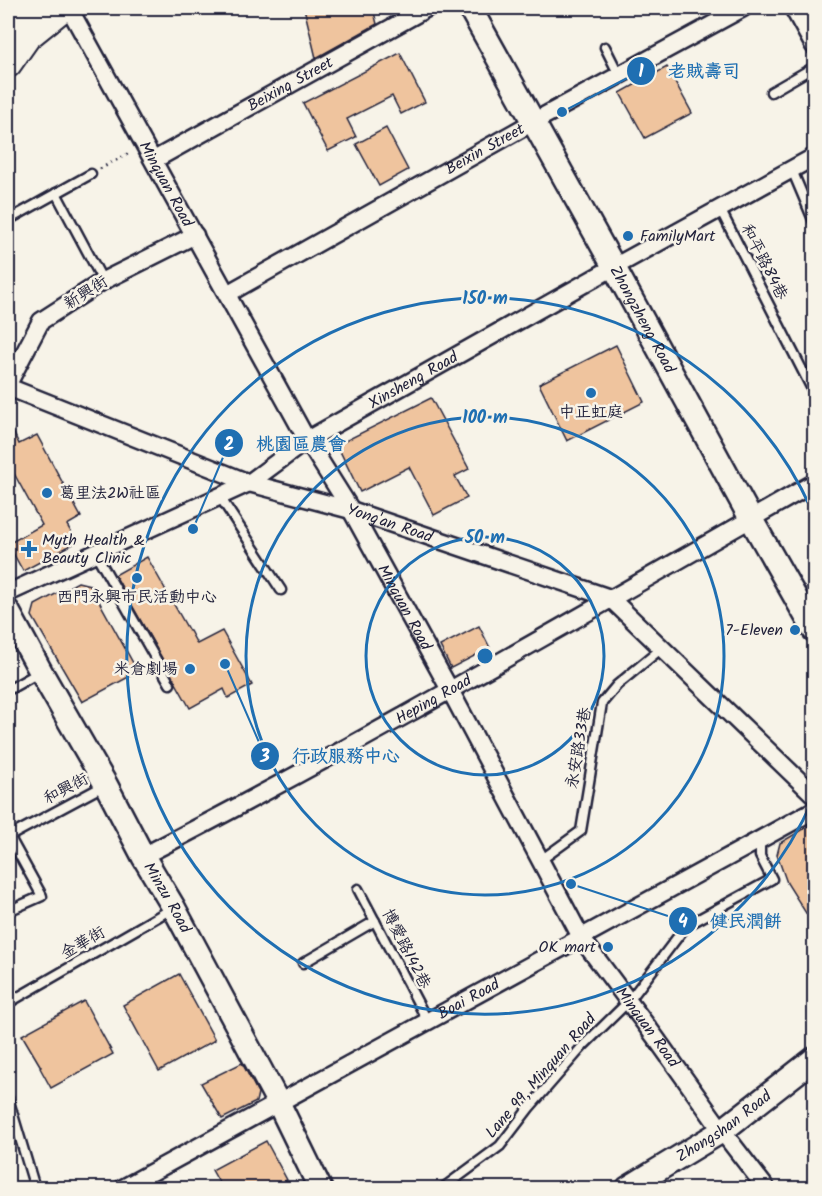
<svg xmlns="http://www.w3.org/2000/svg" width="822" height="1196" viewBox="0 0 822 1196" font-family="Kalam,'LXGW WenKai TC',sans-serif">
<rect width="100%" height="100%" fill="#f7f3e8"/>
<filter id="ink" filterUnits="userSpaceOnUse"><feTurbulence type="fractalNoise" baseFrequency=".0167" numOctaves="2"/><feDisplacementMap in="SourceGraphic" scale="12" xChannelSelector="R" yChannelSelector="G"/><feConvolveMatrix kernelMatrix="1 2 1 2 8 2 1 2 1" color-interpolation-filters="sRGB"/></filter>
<g filter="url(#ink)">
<g fill="#efc49e" stroke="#22223b" stroke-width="1.5">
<path d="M 304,8 L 373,8 L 377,24 L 316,58 Z"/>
<path d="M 400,53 L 425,102 L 401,114 L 392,96 L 347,119 L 356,137 L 328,151 L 303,103 Z"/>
<path d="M 667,67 L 692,113 L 645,138 L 620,93 Z"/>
<path d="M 386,128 L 408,170 L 379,186 L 356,144 Z"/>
<path d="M 616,345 L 644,402 L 567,441 L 539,384 Z"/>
<path d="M 431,398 L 469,469 L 455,476 L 467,498 L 434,515 L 409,467 L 360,492 L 337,445 Z"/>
<path d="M 8,421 L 19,444 L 37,435 L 81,517 L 67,525 L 77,542 L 23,571 L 8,544 L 42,525 L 11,468 L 8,470 Z"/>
<path d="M 147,557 L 189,631 L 190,631 L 197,644 L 222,631 L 252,685 L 228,698 L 224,689 L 190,708 L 115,575 Z"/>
<path d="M 78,582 L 90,585 L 138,672 L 82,702 L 32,616 L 35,605 Z"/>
<path d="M 479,626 L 490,648 L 451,668 L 440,646 Z"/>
<path d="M 814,823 L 814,926 L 787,883 L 777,855 L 780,843 Z"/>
<path d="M 179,974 L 215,1040 L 159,1071 L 123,1005 Z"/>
<path d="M 84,1001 L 113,1054 L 51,1088 L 40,1068 L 41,1067 L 22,1035 Z"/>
<path d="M 242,1063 L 258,1093 L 256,1102 L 222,1119 L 201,1083 Z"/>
<path d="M 266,1141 L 287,1180 L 271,1188 L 222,1188 L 212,1170 Z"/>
</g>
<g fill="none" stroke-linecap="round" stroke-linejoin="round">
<defs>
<g id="lane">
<path d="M 605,47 L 619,75"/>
<path d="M 771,92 L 814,67"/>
<path d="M 792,170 L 814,222"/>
<path d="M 56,193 L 103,281"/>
<path d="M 720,209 L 814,393"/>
<path d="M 8,220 L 91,174"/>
<path d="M 220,497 L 281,590"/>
<path d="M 96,554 L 170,684"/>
<path d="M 8,690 L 40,672"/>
<path d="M 8,837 L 105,785"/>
<path d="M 541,860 L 581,831 L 602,703 L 617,685 L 662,648"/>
<path d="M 358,889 L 428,1022"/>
<path d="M 8,911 L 42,896 L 9,836"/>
<path d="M 303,963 L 375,921"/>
<path d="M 8,1003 L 173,908"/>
<path d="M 8,1098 L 35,1188"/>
<path d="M 443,1188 L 500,1146 L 529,1108 L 583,1046 L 629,1001 L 686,926 L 772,879 L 760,856 L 760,840"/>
</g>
<g id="street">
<path id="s1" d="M 69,8 L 307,440 L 351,510 L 450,690 L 582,939 L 655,1037 L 722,1131 L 766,1188"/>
<path d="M 793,8 L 814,46"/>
<path id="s2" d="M 154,160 L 427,8"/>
<path id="s3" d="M 227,294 L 533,122 L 743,8"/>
<path d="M 8,384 L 41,321 L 103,281 L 195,235"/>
<path id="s4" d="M 8,387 L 249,483 L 351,510 L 610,598 L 812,793 L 814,793"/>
<path id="s5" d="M 8,593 L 249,483 L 307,440 L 614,267 L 814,157"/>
<path id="s6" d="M 143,856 C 371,739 592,609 814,483"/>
<path id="s7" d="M 123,1188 L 814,810"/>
</g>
<g id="secondary">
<path id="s8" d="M 470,8 L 614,267 L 751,519 L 814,630"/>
<path id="s9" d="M 8,611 L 41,672 L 106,785 L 143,856 L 174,908 L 279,1104 L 320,1188"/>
<path id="s10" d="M 628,1188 L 722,1131 L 814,1059"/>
</g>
<g id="primary">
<path d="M 8,29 L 16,18 L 29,8"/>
<path d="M 8,64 L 27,37 L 63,8"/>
</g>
</defs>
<use href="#lane" stroke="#22223b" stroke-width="13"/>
<use href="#street" stroke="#22223b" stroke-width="21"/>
<use href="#secondary" stroke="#22223b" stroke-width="27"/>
<use href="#primary" stroke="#22223b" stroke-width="30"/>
<path stroke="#22223b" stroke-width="3" stroke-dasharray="1.5 4.5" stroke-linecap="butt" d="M 100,169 L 131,152"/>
<use href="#lane" stroke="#f7f3e8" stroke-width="8"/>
<use href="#street" stroke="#f7f3e8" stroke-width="16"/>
<use href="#secondary" stroke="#f7f3e8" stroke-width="22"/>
<use href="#primary" stroke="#f7f3e8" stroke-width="26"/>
</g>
</g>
<g fill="none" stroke="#1f6fb2" stroke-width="3">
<circle cx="485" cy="656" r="119"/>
<circle cx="485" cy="656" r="239"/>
<path d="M813 799A358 358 0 1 1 813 513"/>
</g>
<g fill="#1f6fb2" stroke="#f7f3e8" stroke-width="2">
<circle cx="628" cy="236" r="6"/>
<circle cx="591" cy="393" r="6"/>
<circle cx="47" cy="493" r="6"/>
<path d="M26 540h6v6h6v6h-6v6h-6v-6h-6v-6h6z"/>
<circle cx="137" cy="578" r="6"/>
<circle cx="795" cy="630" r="6"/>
<circle cx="190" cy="669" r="6"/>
<circle cx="608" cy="947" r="6"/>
</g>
<g text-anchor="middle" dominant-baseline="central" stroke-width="5" stroke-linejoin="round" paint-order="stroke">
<g font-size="16" fill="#22223b" stroke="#f7f3e8">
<text stroke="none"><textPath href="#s2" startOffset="156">Beixing Street</textPath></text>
<text stroke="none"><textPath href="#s3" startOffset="296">Beixin Street</textPath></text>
<text stroke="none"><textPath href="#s1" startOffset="201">Minquan Road</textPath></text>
<text transform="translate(764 262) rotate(63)">和平路84巷</text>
<text transform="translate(86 293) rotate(-32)">新興街</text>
<text stroke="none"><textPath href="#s8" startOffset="356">Zhongzheng Road</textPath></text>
<text stroke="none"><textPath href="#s5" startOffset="459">Xinsheng Road</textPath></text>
<text stroke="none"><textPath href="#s4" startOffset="406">Yong'an Road</textPath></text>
<text stroke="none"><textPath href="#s1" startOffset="687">Minquan Road</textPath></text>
<text stroke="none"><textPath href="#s6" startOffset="330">Heping Road</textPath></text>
<text transform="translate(579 748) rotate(-80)">永安路33巷</text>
<text transform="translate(66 789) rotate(-28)">和興街</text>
<text stroke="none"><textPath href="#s9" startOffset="328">Minzu Road</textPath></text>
<text transform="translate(83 943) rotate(-30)">金華街</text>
<text transform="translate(406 949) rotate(63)">博愛路142巷</text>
<text stroke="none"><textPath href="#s7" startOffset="394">Boai Road</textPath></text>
<text stroke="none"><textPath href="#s1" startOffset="1173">Minquan Road</textPath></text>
<text transform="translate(541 1076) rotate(-49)">Lane 99, Minquan Road</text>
<text stroke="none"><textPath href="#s10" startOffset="114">Zhongshan Road</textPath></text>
</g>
<g font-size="16" fill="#22223b" stroke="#f7f3e8" text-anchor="start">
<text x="640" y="236">FamilyMart</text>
<text x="591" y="412" text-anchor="middle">中正虹庭</text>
<text x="59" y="493">葛里法2W社區</text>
<text x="42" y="540">Myth Health &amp;<tspan x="42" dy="18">Beauty Clinic</tspan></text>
<text x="137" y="597" text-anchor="middle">西門永興市民活動中心</text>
<text x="783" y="630" text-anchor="end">7-Eleven</text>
<text x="178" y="669" text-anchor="end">米倉劇場</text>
<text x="596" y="947" text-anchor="end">OK mart</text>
</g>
</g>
<circle cx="485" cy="656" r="9" fill="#1f6fb2" stroke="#f7f3e8" stroke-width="3"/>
<g font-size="18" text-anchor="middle" font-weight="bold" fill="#1f6fb2" stroke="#f7f3e8" stroke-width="5" stroke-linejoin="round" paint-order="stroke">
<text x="485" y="304">150 m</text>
<text x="485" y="423">100 m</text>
<text x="485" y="543">50 m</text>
</g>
<path fill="none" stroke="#1f6fb2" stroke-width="2" d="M562 112L641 71M193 529L229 443M225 664L265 756M571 884L683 921"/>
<g fill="#1f6fb2" stroke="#f7f3e8" stroke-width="2">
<circle cx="562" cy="112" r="6"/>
<circle cx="193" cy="529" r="6"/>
<circle cx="225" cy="664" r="6"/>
<circle cx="571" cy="884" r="6"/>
<circle cx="641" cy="71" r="15"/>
<circle cx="229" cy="443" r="15"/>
<circle cx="265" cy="756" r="15"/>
<circle cx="683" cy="921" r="15"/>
</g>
<g font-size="18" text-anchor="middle" font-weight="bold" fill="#fff">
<text x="641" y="77">1</text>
<text x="229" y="450">2</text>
<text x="265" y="762">3</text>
<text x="683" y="927">4</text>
</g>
<g font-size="18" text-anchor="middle" font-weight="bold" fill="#1f6fb2" stroke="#f7f3e8" stroke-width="5" stroke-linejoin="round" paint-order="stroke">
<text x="704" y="77">老賊壽司</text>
<text x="301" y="450">桃園區農會</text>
<text x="346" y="762">行政服務中心</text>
<text x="746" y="927">健民潤餅</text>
</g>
<rect width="822" height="1196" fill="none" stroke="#f7f3e8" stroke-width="30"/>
<rect x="15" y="15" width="792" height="1166" fill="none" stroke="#22223b" stroke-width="2" filter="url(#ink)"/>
</svg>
